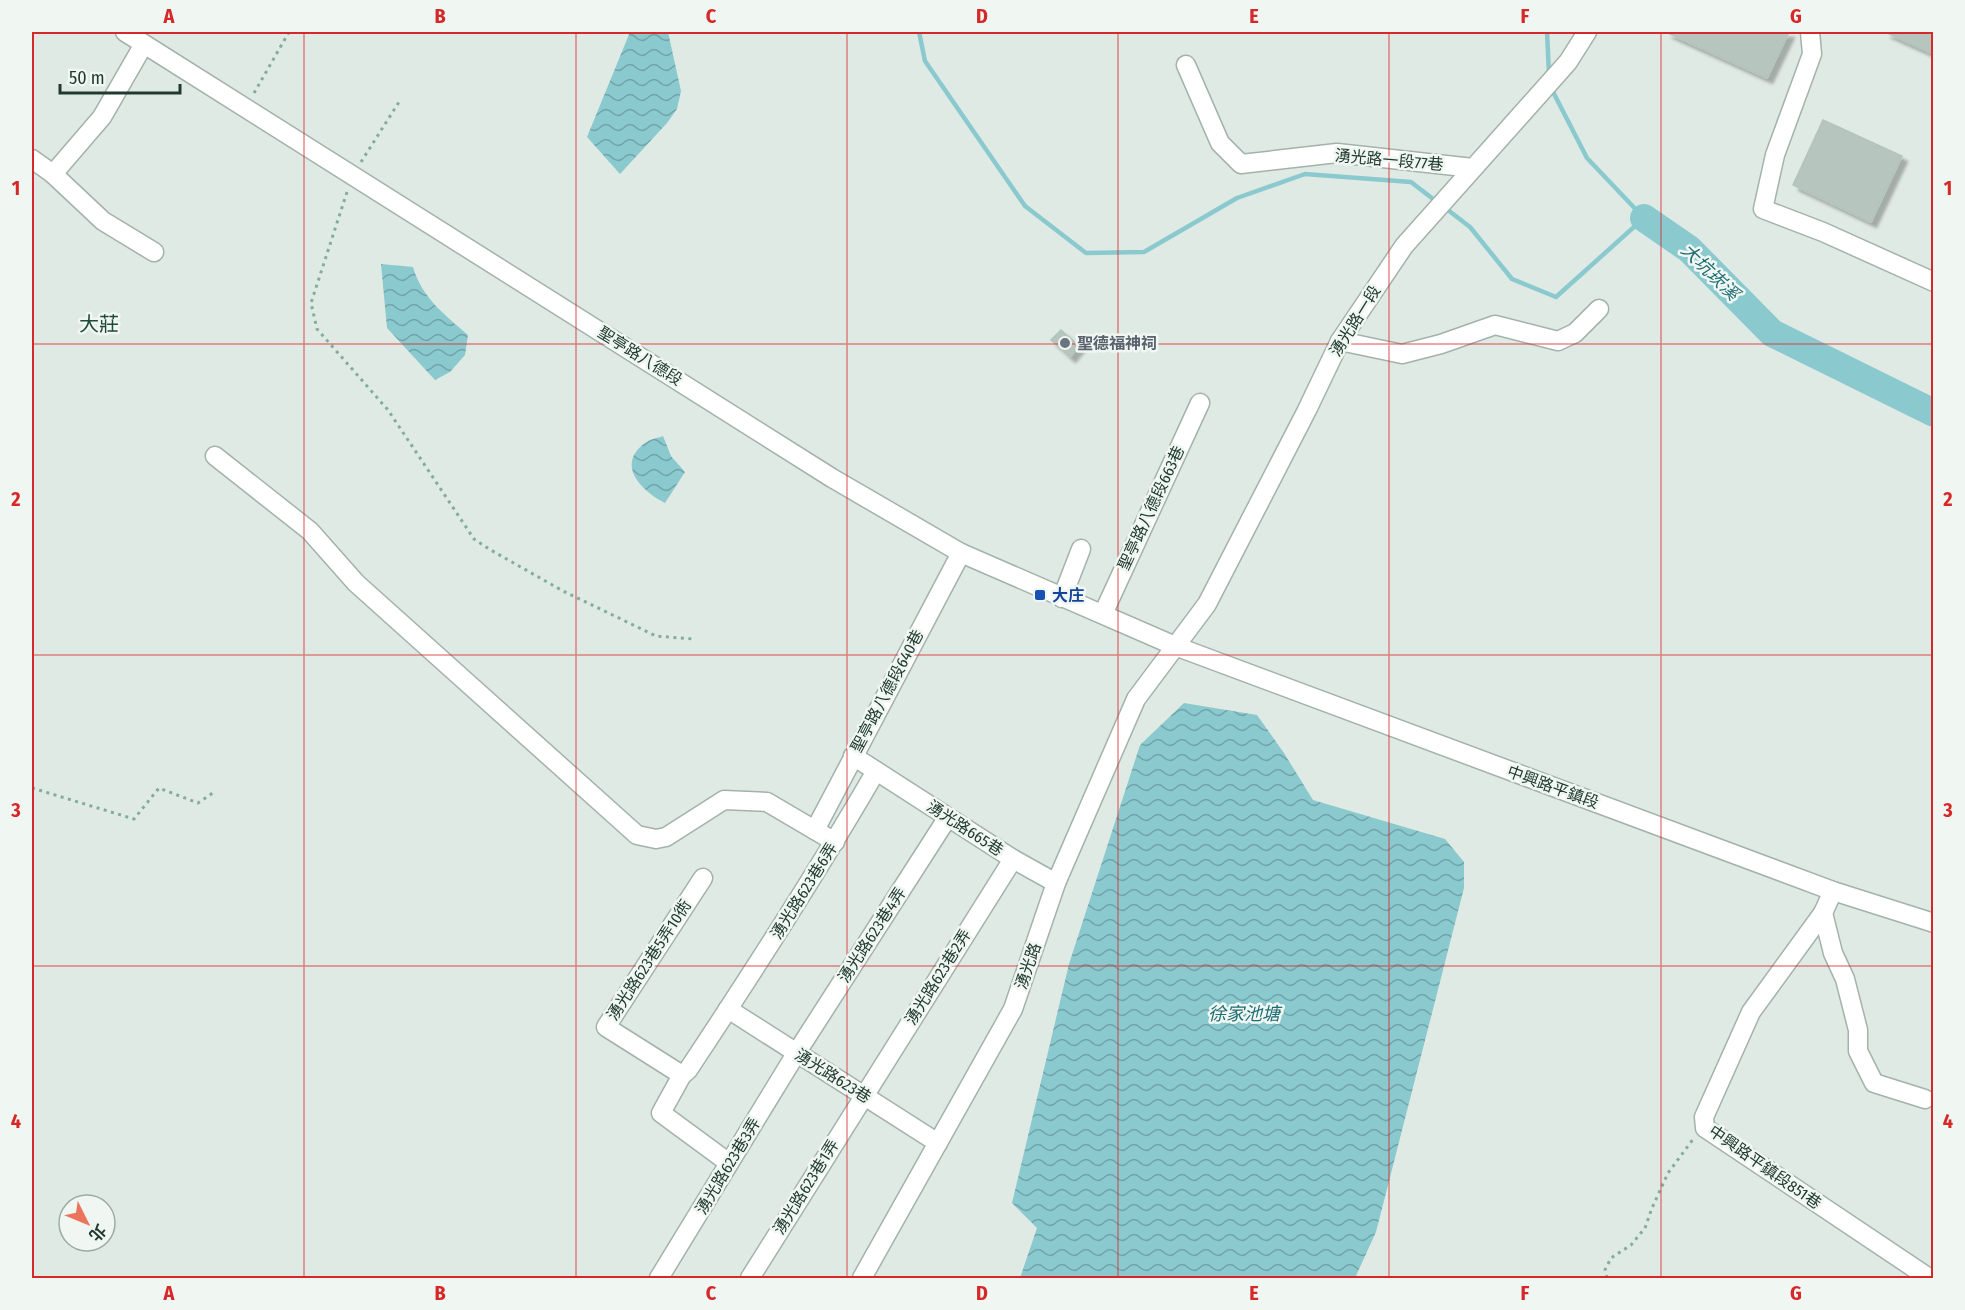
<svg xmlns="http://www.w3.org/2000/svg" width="1965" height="1310" viewBox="0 0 1965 1310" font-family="'Fira Sans Condensed','Noto Sans TC',sans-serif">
<defs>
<pattern id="water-waves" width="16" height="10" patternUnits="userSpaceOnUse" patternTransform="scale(1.5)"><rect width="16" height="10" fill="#8ac9ce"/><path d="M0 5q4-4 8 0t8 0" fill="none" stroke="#70a4a8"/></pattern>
<filter id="shadow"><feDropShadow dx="5.5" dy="5.5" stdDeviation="1.5" flood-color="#0004"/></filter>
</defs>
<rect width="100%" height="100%" fill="#e0eae5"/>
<g fill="url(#water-waves)">
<path d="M 630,32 L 668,32 L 681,91 L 677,109 L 667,123 L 620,174 L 587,137 Z"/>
<path d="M 381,264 L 413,267 C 422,298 445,315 468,335 L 465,355 L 450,372 L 435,380 L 387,328 Z"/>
<path d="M 663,436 L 671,456 L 685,472 L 665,503 C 642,491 615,465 645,443 C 650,439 658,438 663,436 Z"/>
<path d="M 1184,703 L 1257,715 L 1284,753 L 1313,800 L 1445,839 L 1464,862 L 1464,888 L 1376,1232 L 1355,1278 L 1020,1278 L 1037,1228 L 1012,1203 L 1069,964 L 1140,745 Z"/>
</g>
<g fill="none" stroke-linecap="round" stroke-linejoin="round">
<g stroke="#8ac9ce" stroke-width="4.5">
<path d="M 919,32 L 925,61 L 1025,206 L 1086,253 L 1144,252 L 1237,198 L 1305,174 L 1411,182 L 1437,202"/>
<path d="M 1547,32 L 1549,74"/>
<path d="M 1444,207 L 1470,227 L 1512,279 L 1556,297 L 1644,218 L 1587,158 L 1551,88"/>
</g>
<path stroke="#8ac9ce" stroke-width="28" d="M 1644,218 L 1689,249 L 1772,333 L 1934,413"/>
</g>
<g fill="#b6c5be" stroke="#b3c4bb" stroke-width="1.5" filter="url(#shadow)">
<path d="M 1666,32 L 1789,32 L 1767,78 Z"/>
<path d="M 1885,32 L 1934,32 L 1934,54 Z"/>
<path d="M 1823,120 L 1902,156 L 1871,222 L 1793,185 Z"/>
<path d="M 1061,330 L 1079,346 L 1070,357 L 1051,340 Z"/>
</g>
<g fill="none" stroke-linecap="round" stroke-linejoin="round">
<defs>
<g id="minor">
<path d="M 125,32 L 832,478 L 961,553 L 1175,646 L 1833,891 L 1934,923"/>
<path d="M 1810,32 L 1812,54 L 1775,155 L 1763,209 L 1823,232 L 1934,282"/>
<path d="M 1186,65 L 1220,143 L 1241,164 L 1337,153 L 1473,168"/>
<path d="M 32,159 L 53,174 L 103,221 L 154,252"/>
<path d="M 53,174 L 102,117 L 144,44"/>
<path d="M 1340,341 L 1402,354 L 1441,344 L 1495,325 L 1558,341 L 1575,333 L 1599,309"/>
<path d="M 215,456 L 310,531 L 356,583 L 637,835 L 656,839 L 666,837 L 724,800 L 767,802 L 835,842"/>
<path d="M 1062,598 L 1081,549"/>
<path d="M 1103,614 L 1200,403"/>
<path d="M 853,756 L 1013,859 L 1056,883"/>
<path d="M 815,830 L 961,553"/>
<path d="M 1833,891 L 1823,913 L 1751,1012 L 1704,1117 L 1705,1128 L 1929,1278"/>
<path d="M 1823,913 L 1833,953 L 1845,979 L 1858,1030 L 1858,1051 L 1874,1083 L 1925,1099"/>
<path d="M 728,1009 L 938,1143"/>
<path d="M 682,1075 L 606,1027 L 703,878"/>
<path d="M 729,1163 L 661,1113 L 682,1075 L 688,1070 C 753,972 817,873 876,771"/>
<path d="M 659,1278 L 797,1052 L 948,817"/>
<path d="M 750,1278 L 1013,859"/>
<path d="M 862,1278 L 1013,1009 L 1056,883 L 1136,699 L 1207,604 L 1307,410 L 1340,341 L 1404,246 L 1568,62 L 1587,32"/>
</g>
</defs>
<use href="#minor" stroke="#a3b2ab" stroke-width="21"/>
<g stroke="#82ad9c" stroke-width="3" stroke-dasharray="3 4.5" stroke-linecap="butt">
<path d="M 254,93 L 289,32"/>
<path d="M 361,162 L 399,102"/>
<path d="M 347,192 L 311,303 L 317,329 L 388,410 L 474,539 L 489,549 L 563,591 L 656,636 L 693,639"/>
<path d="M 32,788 L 134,819 L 159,788 L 198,803 L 214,792"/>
<path d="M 1607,1278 L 1605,1270 L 1611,1258 L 1631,1245 L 1645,1228 L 1652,1208 L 1668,1173 L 1694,1138"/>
</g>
<use href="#minor" stroke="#fff" stroke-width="18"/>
</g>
<path fill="none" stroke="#d62828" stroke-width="1.5" stroke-opacity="0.55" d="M 304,32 L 304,1278M 576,32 L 576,1278M 847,32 L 847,1278M 1118,32 L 1118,1278M 1389,32 L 1389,1278M 1661,32 L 1661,1278M 32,344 L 1934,344M 32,655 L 1934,655M 32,966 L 1934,966"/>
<circle fill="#6b7280" stroke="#f0f7f3" stroke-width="2" cx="1065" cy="343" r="6"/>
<rect fill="#1a4fb4" stroke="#f0f7f3" stroke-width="2" x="1034" y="589" width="12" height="12" rx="3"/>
<g text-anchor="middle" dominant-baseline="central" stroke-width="5" stroke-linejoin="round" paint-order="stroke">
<g font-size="16" fill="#213a31" stroke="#f0f7f3">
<text transform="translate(1389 160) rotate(5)">湧光路一段77巷</text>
<text transform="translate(1355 321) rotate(-58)">湧光路一段</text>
<text transform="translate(640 356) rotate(32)">聖亭路八德段</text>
<text transform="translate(1151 508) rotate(-65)">聖亭路八德段663巷</text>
<text transform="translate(887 691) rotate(-62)">聖亭路八德段640巷</text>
<text transform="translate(1553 787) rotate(20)">中興路平鎮段</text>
<text transform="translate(965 828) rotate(33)">湧光路665巷</text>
<text transform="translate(804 891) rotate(-58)">湧光路623巷6弄</text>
<text transform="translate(872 935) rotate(-57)">湧光路623巷4弄</text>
<text transform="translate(649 960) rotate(-57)">湧光路623巷5弄10衖</text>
<text transform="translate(1028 966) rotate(-71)">湧光路</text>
<text transform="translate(938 977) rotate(-58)">湧光路623巷2弄</text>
<text transform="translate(833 1076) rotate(32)">湧光路623巷</text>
<text transform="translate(728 1166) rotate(-59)">湧光路623巷3弄</text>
<text transform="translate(1765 1167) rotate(35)">中興路平鎮段851巷</text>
<text transform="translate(806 1187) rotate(-58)">湧光路623巷1弄</text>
</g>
<g font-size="16" font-weight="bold" fill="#5b616d" stroke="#f0f7f3" text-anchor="start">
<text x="1077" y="343">聖德福神祠</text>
</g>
<g font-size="16" font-weight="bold" fill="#164399" stroke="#f0f7f3" text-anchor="start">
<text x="1052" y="595">大庄</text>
</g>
<g font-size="18" font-style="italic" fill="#1e6c74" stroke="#f0f7f3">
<text transform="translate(1710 272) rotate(44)">大坑崁溪</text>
<text x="1244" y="1014">徐家池塘</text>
</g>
<g font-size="20" fill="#1e4b3d" stroke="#f0f7f3">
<text x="99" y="324">大莊</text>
</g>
</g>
<rect width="1965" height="1310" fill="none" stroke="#f0f7f3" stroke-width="66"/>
<g transform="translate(87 1223) rotate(133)"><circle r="28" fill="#f0f7f3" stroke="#9daba5" stroke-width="1.5"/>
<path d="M0-4.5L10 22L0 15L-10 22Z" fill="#ed745c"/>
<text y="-9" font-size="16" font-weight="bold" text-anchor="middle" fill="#213a31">北</text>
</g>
<path d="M60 84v9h120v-9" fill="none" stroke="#213a31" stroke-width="3"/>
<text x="69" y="84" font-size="18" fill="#213a31" stroke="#f0f7f3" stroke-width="4.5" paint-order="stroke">50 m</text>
<rect x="33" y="33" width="1899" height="1244" fill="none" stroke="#d62828" stroke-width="2"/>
<g font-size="20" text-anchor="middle" font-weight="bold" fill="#d62828">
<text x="169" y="23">A</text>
<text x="440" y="23">B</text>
<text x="711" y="23">C</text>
<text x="982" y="23">D</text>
<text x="1254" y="23">E</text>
<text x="1525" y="23">F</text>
<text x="1796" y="23">G</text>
<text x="16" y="195">1</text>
<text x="1948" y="195">1</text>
<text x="16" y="506">2</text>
<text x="1948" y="506">2</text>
<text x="16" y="817">3</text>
<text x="1948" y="817">3</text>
<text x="16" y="1128">4</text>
<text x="1948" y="1128">4</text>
<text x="169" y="1300">A</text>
<text x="440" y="1300">B</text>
<text x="711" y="1300">C</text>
<text x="982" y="1300">D</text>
<text x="1254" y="1300">E</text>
<text x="1525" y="1300">F</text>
<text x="1796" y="1300">G</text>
</g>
</svg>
